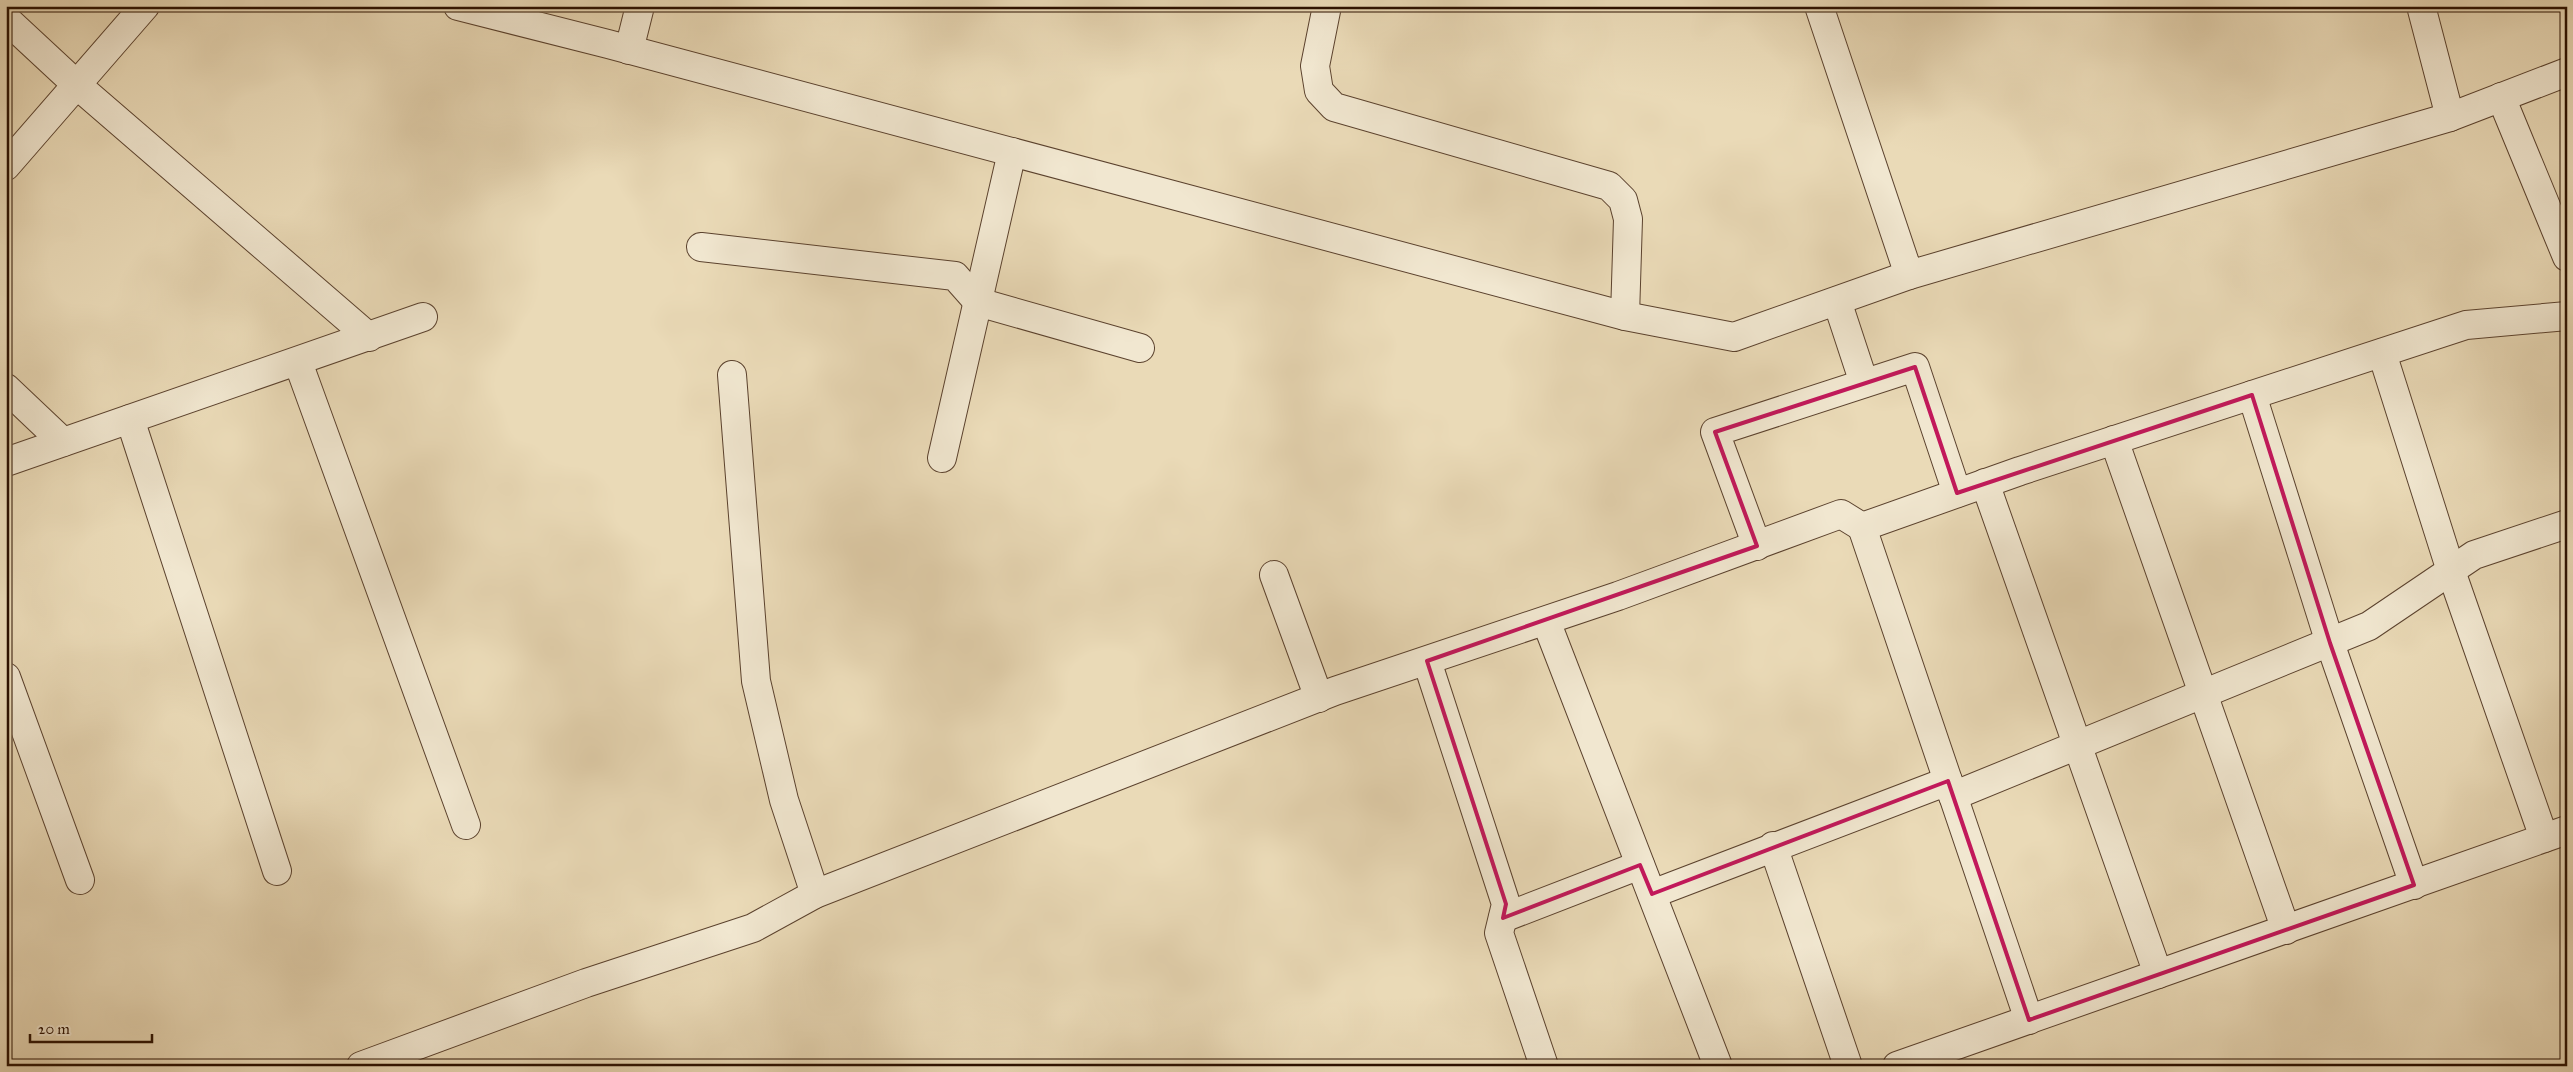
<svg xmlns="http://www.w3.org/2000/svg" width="2573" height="1072" viewBox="0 0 2573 1072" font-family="'IM FELL Great Primer',serif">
<rect width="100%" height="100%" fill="#eadab7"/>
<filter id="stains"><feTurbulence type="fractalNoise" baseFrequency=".004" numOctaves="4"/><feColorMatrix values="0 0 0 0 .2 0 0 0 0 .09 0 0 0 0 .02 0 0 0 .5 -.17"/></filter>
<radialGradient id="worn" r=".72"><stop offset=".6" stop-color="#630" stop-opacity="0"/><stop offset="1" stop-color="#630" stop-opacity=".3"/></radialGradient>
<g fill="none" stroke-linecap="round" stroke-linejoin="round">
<defs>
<g id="minor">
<path d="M 458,6 L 608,44 L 1625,316 L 1734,337 L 1909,275"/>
<path d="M 1327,6 L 1315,66 L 1319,91 L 1334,107 L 1609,186 L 1623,200 L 1628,219 L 1625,316"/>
<path d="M 1819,6 L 1909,275 L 2450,117 L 2567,72"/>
<path d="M 2421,6 L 2450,117"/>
<path d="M 6,19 L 77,85 L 369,337"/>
<path d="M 629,50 L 640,6"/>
<path d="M 2501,97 L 2567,257"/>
<path d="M 6,166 L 145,6"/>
<path d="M 701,247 L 955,276 L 978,302 L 1140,348"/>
<path d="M 1837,301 L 1864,383"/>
<path d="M 2382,353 L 2451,571 L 2544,838"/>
<path d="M 298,362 L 466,825"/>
<path d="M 732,375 L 756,681 L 784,800 L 815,894"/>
<path d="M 6,388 L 63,442"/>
<path d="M 2252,395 L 2330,643 L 2414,885"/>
<path d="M 130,419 L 277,871"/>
<path d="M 2114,440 L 2286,930"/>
<path d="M 942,458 L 1012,152"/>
<path d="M 6,462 L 423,317"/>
<path d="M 1985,483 L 2158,974"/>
<path d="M 1862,527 L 2029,1020"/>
<path d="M 1757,546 L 1715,432 L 1915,367 L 1957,493"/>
<path d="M 1274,575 L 1319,698"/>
<path d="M 1546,621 L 1718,1066"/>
<path d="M 1427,661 L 1506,904 L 1499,933 L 1544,1066"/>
<path d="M 6,677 L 80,880"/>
<path d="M 1953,796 L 2369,626 L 2474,555 L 2567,524"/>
<path d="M 1773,846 L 1848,1066"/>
<path d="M 1652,894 L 1948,781"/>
<path d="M 1503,918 L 1640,865"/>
<path d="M 361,1066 L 586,983 L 753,928 L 815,894 L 1335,691 L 1618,596 L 1841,514 L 1862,527 L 2020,471 L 2466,325 L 2567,316"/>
<path d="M 1897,1066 L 2567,830"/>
</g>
</defs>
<use href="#minor" stroke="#5b422e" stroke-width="30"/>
<use href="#minor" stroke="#f1e7d0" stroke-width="28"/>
</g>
<path fill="none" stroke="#c2185b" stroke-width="4" stroke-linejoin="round" d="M 1915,367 L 1957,493 L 2252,395 L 2330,643 L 2414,885 L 2029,1020 L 1948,781 L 1652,894 L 1640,865 L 1503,918 L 1506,904 L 1427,661 L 1757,546 L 1715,432 Z"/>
<rect width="2573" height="1072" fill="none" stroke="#eadab7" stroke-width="25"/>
<rect x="8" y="8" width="2558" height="1057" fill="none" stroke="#2b1000" stroke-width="2.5"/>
<rect x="12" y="12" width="2548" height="1047" fill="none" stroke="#2b1000"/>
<path d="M30 1034v8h122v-8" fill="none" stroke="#2b1000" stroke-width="2.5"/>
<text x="38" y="1034" font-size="15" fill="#2b1000" stroke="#f1e7d0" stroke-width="4" paint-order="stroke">20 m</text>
<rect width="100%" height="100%" filter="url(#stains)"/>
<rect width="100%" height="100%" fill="url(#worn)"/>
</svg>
